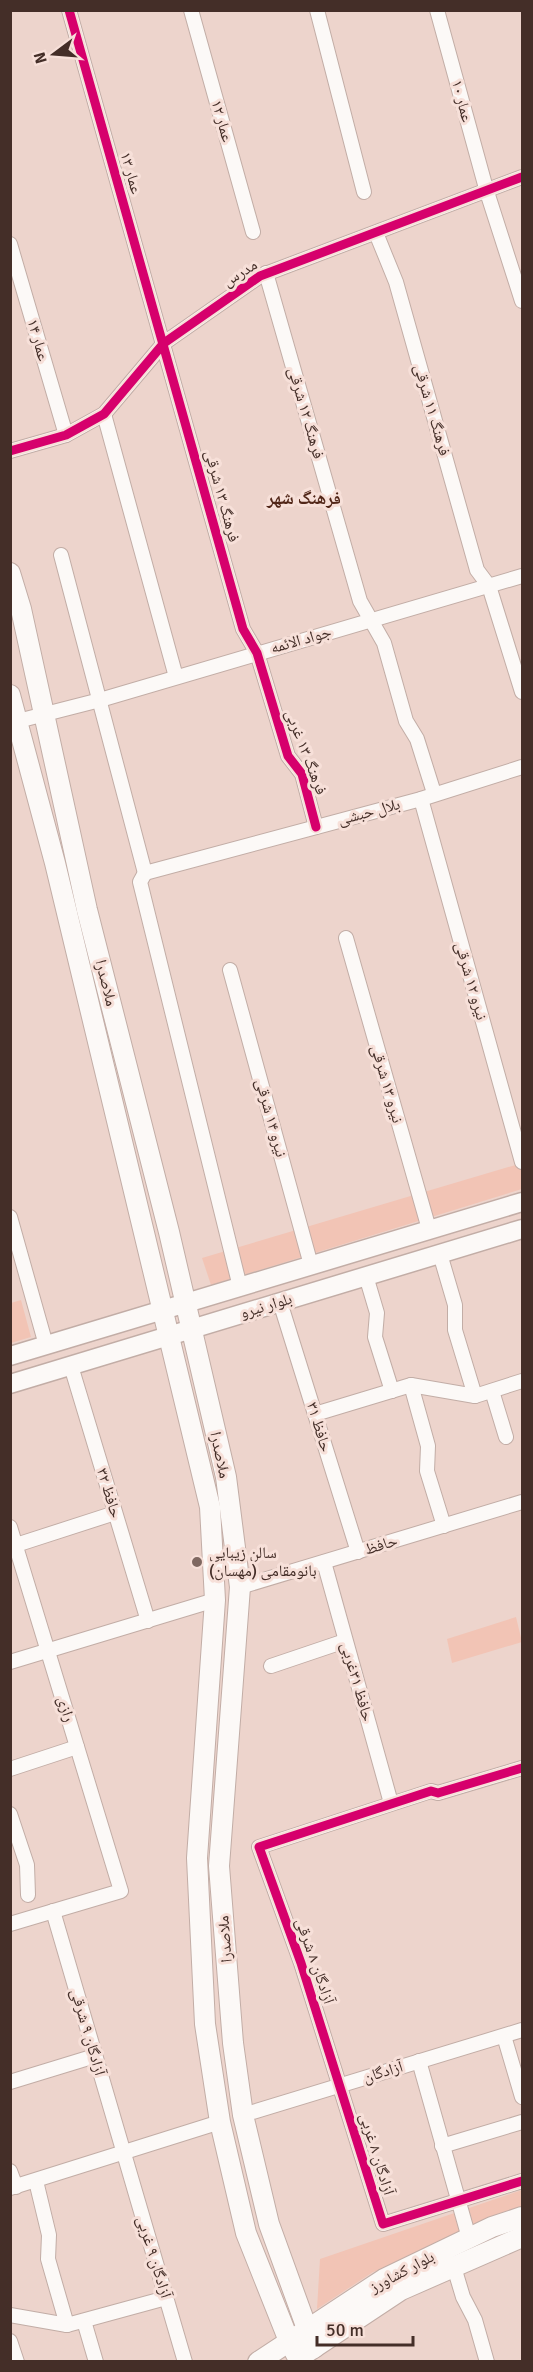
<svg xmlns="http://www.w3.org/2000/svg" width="533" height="2372" viewBox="0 0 533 2372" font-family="Signika,'Noto Naskh Arabic',sans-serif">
<rect width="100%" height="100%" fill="#edd4cc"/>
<g fill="#f2c4b5">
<path d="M 522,1163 L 522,1189 L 211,1285 L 202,1258 Z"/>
<path d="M 21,1300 L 31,1337 L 11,1343 L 11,1303 Z"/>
<path d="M 516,1617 L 522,1642 L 452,1663 L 447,1639 Z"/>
<path d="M 522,2190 L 522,2218 L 373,2272 L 317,2309 L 320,2259 Z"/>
</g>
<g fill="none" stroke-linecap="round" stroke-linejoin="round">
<defs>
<g id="minor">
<path d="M 69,10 L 243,629 L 257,653 L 288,756 L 302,774 L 316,827"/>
<path d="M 191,10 L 253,232"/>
<path d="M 317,10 L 364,192"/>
<path d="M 437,10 L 487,192 L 522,301"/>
<path d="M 376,233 L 396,282 L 477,570 L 489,586 L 522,692"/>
<path d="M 10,244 L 66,435"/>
<path d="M 266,273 L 360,601 L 384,643 L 406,721 L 417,739 L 434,793"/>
<path d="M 104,414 L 176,677"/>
<path d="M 10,451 L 66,435 L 104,414 L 164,343 L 260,276 L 522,177"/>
<path d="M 61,555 L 145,873"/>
<path d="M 10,723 L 100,700 L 522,576"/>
<path d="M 421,799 L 522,1162"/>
<path d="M 145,873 L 140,882 L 240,1287"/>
<path d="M 145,873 L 421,799 L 522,767"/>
<path d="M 346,938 L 429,1229"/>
<path d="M 230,970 L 311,1265"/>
<path d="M 10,1217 L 46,1345"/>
<path d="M 440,1254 L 455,1305 L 455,1330 L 475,1396"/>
<path d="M 366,1276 L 377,1313 L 375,1337 L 392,1391"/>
<path d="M 280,1302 L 358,1552"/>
<path d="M 71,1366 L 148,1621"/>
<path d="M 411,1385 L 428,1446 L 427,1471 L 444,1526"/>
<path d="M 492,1391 L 506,1437"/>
<path d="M 315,1414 L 411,1385 L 475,1396 L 522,1381"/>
<path d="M 10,1527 L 121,1891 L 10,1924"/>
<path d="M 16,1545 L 115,1513"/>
<path d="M 324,1562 L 391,1803"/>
<path d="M 240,1587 L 522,1502"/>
<path d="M 10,1662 L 215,1600"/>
<path d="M 271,1666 L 345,1641"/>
<path d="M 522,1768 L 438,1793 L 431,1791 L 259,1847 L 301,1963 L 383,2224 L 522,2181"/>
<path d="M 10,1769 L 77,1747"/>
<path d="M 10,1814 L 27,1865 L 28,1895"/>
<path d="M 53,1911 L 185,2362"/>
<path d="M 504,2036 L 522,2097"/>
<path d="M 419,2061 L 469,2238"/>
<path d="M 10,2082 L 95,2056"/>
<path d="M 243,2115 L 522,2030"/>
<path d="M 442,2146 L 522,2122"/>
<path d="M 10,2171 L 16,2187"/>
<path d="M 36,2181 L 49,2235 L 48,2259 L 67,2325"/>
<path d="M 10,2188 L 220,2122"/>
<path d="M 454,2267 L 463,2297 L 475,2320 L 487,2362"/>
<path d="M 10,2315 L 67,2325 L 166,2298"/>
<path d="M 84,2321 L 96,2362"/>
<path d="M 10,2341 L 17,2362"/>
</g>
<g id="tertiary">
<path d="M 10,1356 L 522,1202"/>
<path d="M 10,1384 L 522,1229"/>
</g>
<g id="secondary">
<path d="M 10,573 L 21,609 L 87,910 L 169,1232 L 226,1477 L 240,1587 L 219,1866 L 233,2043 L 243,2115 L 269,2224 L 314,2348"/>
<path d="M 10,695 L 55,863 L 210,1507 L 215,1600 L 197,1858 L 205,2024 L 220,2122 L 246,2233 L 289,2341 L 298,2358"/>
<path d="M 303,2355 L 401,2290 L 522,2237"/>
<path d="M 258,2362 L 384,2279 L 492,2227 L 522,2217"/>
</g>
</defs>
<use href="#minor" stroke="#c2ada6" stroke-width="16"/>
<use href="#tertiary" stroke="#c2ada6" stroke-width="21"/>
<use href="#secondary" stroke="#c2ada6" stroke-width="22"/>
<use href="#minor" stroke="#fcf9f7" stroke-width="14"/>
<use href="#tertiary" stroke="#fcf9f7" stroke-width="18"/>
<use href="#secondary" stroke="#fcf9f7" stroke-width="20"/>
<defs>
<g id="cycleway">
<path d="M 69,10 L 243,629 L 257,653 L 288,756 L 302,774 L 316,827"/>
<path d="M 10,451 L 66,435 L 104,414 L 164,343 L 260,276 L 522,177"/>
<path d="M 522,1768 L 438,1793 L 431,1791 L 259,1847 L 301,1963 L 383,2224 L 522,2181"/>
</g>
</defs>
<use href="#cycleway" stroke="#f7e0d9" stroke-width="13"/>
<use href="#cycleway" stroke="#d6006c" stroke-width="9"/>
</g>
<circle fill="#7f6861" stroke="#f7e0d9" stroke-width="2" cx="197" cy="1562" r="6"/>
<g text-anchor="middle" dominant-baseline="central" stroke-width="6" stroke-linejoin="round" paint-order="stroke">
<g font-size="16" fill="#442e28" stroke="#f7e0d9">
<text transform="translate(462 101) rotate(75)">عمار ۱۰</text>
<text transform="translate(222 121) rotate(74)">عمار ۱۲</text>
<text transform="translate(131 173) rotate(74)">عمار ۱۳</text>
<text transform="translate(240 273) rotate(-32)">مدرس</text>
<text transform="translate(38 340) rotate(74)">عمار ۱۴</text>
<text transform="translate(432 410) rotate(74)">فرهنگ ۱۱ شرقی</text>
<text transform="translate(306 413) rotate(74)">فرهنگ ۱۲ شرقی</text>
<text transform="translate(222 496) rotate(75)">فرهنگ ۱۳ شرقی</text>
<text transform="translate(301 640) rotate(-16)">جواد الائمه</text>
<text transform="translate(306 752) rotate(69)">فرهنگ ۱۳ غربی</text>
<text transform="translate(369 812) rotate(-15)">بلال حبشی</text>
<text transform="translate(471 981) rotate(74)">نیرو ۱۲ شرقی</text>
<text transform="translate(106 983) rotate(76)">ملاصدرا</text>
<text transform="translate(387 1084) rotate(74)">نیرو ۱۳ شرقی</text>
<text transform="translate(271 1118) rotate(75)">نیرو ۱۴ شرقی</text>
<text transform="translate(266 1306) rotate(-17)">بلوار نیرو</text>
<text transform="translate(319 1427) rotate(73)">حافظ ۳۱</text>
<text transform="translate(220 1455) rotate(78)">ملاصدرا</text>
<text transform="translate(109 1493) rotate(73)">حافظ ۳۲</text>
<text transform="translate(381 1545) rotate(-17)">حافظ</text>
<text transform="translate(357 1682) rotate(74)">حافظ ۳۱غربی</text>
<text transform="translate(66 1709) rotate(73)">رازی</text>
<text transform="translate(225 1939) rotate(-94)">ملاصدرا</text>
<text transform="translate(315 1961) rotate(71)">آزادگان ۸ شرقی</text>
<text transform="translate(88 2032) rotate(74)">آزادگان ۹ شرقی</text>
<text transform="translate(383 2072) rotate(-17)">آزادگان</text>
<text transform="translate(377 2154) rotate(73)">آزادگان ۸ غربی</text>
<text transform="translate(154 2257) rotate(73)">آزادگان ۹ غربی</text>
<text transform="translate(402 2272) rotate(-28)">بلوار کشاورز</text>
</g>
<g font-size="16" fill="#442e28" stroke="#f7e0d9" text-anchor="start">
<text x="209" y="1553">سالن زیبایی<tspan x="209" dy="18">بانومقامی (مهسان)</tspan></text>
</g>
<g font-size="18" font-weight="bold" fill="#512618" stroke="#f7e0d9">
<text x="304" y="498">فرهنگ شهر</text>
</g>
</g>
<rect width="533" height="2372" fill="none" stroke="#442e28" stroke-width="24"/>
<g transform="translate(54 54) rotate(254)" stroke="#f7e0d9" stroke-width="4.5" paint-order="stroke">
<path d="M0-4.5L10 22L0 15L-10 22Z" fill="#442e28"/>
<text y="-9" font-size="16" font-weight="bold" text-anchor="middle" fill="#442e28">N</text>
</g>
<path d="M317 2336v9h96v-9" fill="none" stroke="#442e28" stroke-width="3"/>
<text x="326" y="2336" font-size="18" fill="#442e28" stroke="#f7e0d9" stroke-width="4.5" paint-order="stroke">50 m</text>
</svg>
